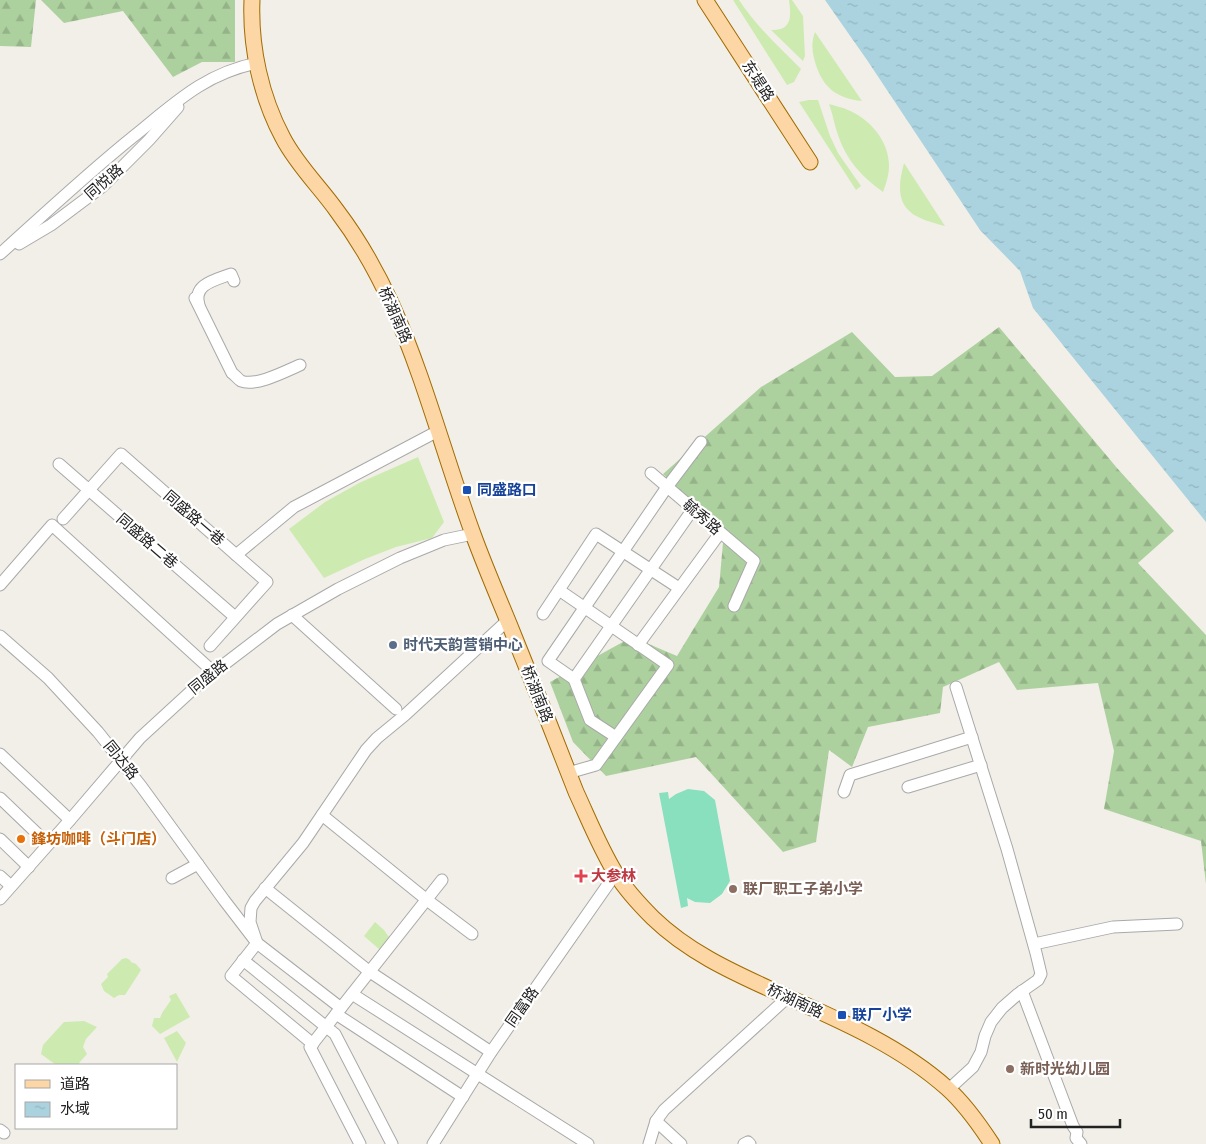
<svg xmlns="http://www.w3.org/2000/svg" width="1206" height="1144" viewBox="0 0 1206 1144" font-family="'Fira Sans Condensed','Noto Sans SC',sans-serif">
<defs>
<pattern id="forest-firs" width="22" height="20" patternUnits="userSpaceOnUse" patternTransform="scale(1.25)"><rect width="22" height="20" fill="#add19e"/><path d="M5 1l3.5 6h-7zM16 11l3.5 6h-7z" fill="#95b388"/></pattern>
<pattern id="water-ripples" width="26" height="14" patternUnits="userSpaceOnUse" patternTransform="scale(1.25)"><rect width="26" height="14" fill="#aad3df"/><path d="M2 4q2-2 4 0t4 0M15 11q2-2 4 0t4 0" fill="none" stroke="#92b5bf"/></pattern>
</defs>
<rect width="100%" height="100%" fill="#f2efe9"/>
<g fill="#cdebb0">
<path d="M 733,0 L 739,0 C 756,26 779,47 801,69 L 794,82 L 787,85 Z"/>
<path d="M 789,0 L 792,0 L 803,16 L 805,56 L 803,61 L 771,30 C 793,31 791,15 789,0 Z"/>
<path d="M 815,32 L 862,101 C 837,99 822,87 815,62 C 812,51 811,43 815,32 Z"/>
<path d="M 809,100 L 818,100 L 830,136 L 838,153 L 861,186 L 856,190 L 799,102 Z"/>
<path d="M 829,104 C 835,106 842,107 848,110 C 870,119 889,141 889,166 C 889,175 886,184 883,192 C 862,177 846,160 838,135 C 834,125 833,114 829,104 Z"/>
<path d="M 904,163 L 945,226 C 923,220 899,215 900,186 C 900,179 902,171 904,163 Z"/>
<path d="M 418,457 L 444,522 L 432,538 L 396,547 L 365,559 L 324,578 L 289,529 L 325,502 L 361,482 Z"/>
<path d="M 375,922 L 384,930 L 389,937 L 388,942 L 380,950 L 364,936 Z"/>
<path d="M 126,958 L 130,960 L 131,962 L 136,964 L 141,970 L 125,995 L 119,995 L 114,998 L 104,991 L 101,984 L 108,977 L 107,974 L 122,959 Z"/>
<path d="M 176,993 L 190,1017 L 160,1034 L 152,1026 L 154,1018 L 160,1018 L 162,1013 L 171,1000 L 169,996 Z"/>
<path d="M 84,1021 L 97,1027 L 86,1039 L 83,1047 L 87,1054 L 79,1063 L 80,1065 L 56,1065 L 41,1054 L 43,1045 L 64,1022 Z"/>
<path d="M 177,1031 L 186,1043 L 177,1062 L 164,1038 Z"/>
</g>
<g fill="url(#forest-firs)">
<path d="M 0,0 L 36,0 L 31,47 L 0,46 Z"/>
<path d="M 41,0 L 235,0 L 235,62 L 202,62 L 173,77 L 123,11 L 64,23 Z"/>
<path d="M 999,327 L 1117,468 L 1174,531 L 1138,563 L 1206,635 L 1206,884 L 1201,841 L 1104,809 L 1114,751 L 1098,683 L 1017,690 L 999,662 L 943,687 L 940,713 L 868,727 L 852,767 L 829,750 L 816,842 L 783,852 L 696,757 L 606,776 L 573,742 L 550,682 L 632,637 L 677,656 L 719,587 L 724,532 L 663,474 L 761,387 L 852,332 L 895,377 L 932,376 Z"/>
</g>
<path fill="#88e0be" d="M 688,789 L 704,791 L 715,800 L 730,881 L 722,894 L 710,903 L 695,902 L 687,898 L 688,906 L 681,908 L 659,793 L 668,792 L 669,799 L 676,794 Z"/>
<path fill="url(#water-ripples)" d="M 825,0 L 1206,0 L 1206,522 L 1033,308 L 1020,271 L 980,230 L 867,60 Z"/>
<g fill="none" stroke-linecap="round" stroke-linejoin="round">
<defs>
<g id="minor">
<path d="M 19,244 L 51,225 L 103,186 L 149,140 L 178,107"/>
<path d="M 0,254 C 44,214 88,173 134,136 C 175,103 204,74 257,63"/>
<path d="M 195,298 L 232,373 C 235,375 238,379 241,381 C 256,387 286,371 300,365"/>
<path d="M 199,305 C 192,284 216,280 231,274 L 234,281"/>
<path d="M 59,464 L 235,617"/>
<path d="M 651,473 L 754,561 L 734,606"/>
<path d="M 63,519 L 121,454 L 267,582 L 210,646"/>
<path d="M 236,555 L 294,507 L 438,431"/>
<path d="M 0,585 L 52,525 L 209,668"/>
<path d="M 559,590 L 668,665 L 596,765 L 568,773"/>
<path d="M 543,614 L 596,534 L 679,588"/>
<path d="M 292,615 L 396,709"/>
<path d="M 0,636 L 48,678 L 98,732 L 141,786 L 224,900 L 257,943 L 341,1008"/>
<path d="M 638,645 L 720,533"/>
<path d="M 574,679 L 693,509"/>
<path d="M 616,737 L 590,720 L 574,679 L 548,661 L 667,487 L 701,442"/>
<path d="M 0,754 L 70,820"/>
<path d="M 908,787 L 981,765"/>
<path d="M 844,792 L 850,775 L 972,737"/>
<path d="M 0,798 L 48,844"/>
<path d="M 322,815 L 427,900 L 472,934"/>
<path d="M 0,839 L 29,867"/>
<path d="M 0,876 L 11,886"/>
<path d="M 172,878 L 198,864"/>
<path d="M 265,888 L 370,972 L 491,1052"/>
<path d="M 0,899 L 70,820 L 140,738 L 201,682 L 277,624 L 338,589 L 400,558 L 444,540 L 473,534"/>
<path d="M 1034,944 L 1113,927 L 1177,924"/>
<path d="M 243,960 L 335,1034 L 392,1144"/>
<path d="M 1022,991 L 1073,1126 L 1077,1132 L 1076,1138 L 1081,1144"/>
<path d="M 352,994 L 588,1144"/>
<path d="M 336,1014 L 463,1097"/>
<path d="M 313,1044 L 231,976 L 257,943 L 250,922 L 251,908 L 255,901 L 303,843 L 366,750 L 377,738 L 405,715 L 508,620"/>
<path d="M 949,1089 L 973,1067 L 981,1052 L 985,1036 L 991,1022 L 1002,1008 L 1018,994 L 1038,980 L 1041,974 L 1036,953 L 1007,849 L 956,687"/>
<path d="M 656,1121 L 681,1144"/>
<path d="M 0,1130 L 4,1133"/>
<path d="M 360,1144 L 310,1047 L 442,880"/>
<path d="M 433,1144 L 491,1052 L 616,873"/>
<path d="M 649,1144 L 656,1121 L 664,1110 L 788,997"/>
<path d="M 744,1144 L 748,1142 L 750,1144"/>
</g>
<g id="major">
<path d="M 252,0 C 250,47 261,97 283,138 C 297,165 320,187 337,211 C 359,240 377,272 392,305 C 425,379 445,458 473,534 C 485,567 499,599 512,631 C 534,685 555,738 576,792 C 589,820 600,848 616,874 C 626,890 640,905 653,918 C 687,951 730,971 772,990 C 832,1017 898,1044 947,1088 C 965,1104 979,1124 992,1144"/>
<path d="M 705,0 L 810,162"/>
</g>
</defs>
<use href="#minor" stroke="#a9a9a9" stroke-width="13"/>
<use href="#major" stroke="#a06b00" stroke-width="17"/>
<use href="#minor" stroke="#fff" stroke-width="11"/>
<use href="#major" stroke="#fcd6a4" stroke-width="15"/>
</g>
<g fill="#1a4fb4" stroke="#fff" stroke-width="2">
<rect x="462" y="485" width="10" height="10" rx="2.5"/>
<rect x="837" y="1010" width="10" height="10" rx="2.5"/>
</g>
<circle fill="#5c6f8a" stroke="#fff" stroke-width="2" cx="393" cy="645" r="5"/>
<circle fill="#e8710a" stroke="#fff" stroke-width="2" cx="21" cy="839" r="5"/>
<path fill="#e0444e" stroke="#fff" stroke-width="2" d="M578.5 868.5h5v5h5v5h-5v5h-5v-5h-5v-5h5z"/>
<g fill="#8d6e63" stroke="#fff" stroke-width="2">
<circle cx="733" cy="889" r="5"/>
<circle cx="1010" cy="1069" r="5"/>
</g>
<g text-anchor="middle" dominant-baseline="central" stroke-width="4.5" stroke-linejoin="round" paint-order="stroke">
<g font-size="15" fill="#222" stroke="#fff">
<text transform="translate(758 81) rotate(57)">东堤路</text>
<text transform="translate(104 182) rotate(-41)">同悦路</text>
<text transform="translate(395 315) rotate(66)">桥湖南路</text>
<text transform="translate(702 517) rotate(41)">毓秀路</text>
<text transform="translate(194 518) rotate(41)">同盛路一巷</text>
<text transform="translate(147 541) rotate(41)">同盛路二巷</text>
<text transform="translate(208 677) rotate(-39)">同盛路</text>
<text transform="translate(537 694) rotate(68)">桥湖南路</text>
<text transform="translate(121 760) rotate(51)">同达路</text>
<text transform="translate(795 1001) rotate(25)">桥湖南路</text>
<text transform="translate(522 1007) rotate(-55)">同富路</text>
</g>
<g font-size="15" font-weight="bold" fill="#164399" stroke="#fff" text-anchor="start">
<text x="477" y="490">同盛路口</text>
<text x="852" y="1015">联厂小学</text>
</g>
<g font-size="15" font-weight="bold" fill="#4e5e75" stroke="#fff" text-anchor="start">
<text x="403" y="645">时代天韵营销中心</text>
</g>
<g font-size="15" font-weight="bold" fill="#c56008" stroke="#fff" text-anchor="start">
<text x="31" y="839">鋒坊咖啡（斗门店）</text>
</g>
<g font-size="15" font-weight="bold" fill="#be3a42" stroke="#fff" text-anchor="start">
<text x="591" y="876">大参林</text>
</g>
<g font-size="15" font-weight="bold" fill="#785e54" stroke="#fff" text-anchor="start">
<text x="743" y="889">联厂职工子弟小学</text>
<text x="1020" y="1069">新时光幼儿园</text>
</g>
</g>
<rect x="15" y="1064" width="162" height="65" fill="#ffffff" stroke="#a7a7a7"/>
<rect x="25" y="1080" width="25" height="8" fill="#fcd6a4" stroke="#a7a7a7"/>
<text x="60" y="1089" font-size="15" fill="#222222">道路</text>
<rect x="25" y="1102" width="25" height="15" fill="url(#water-ripples)" stroke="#a7a7a7"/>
<text x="60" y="1114" font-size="15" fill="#222222">水域</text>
<path d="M1031 1119v8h89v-8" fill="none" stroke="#222222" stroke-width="2.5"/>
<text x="1038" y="1119" font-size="15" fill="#222222" stroke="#ffffff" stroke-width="4" paint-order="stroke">50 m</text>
</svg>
